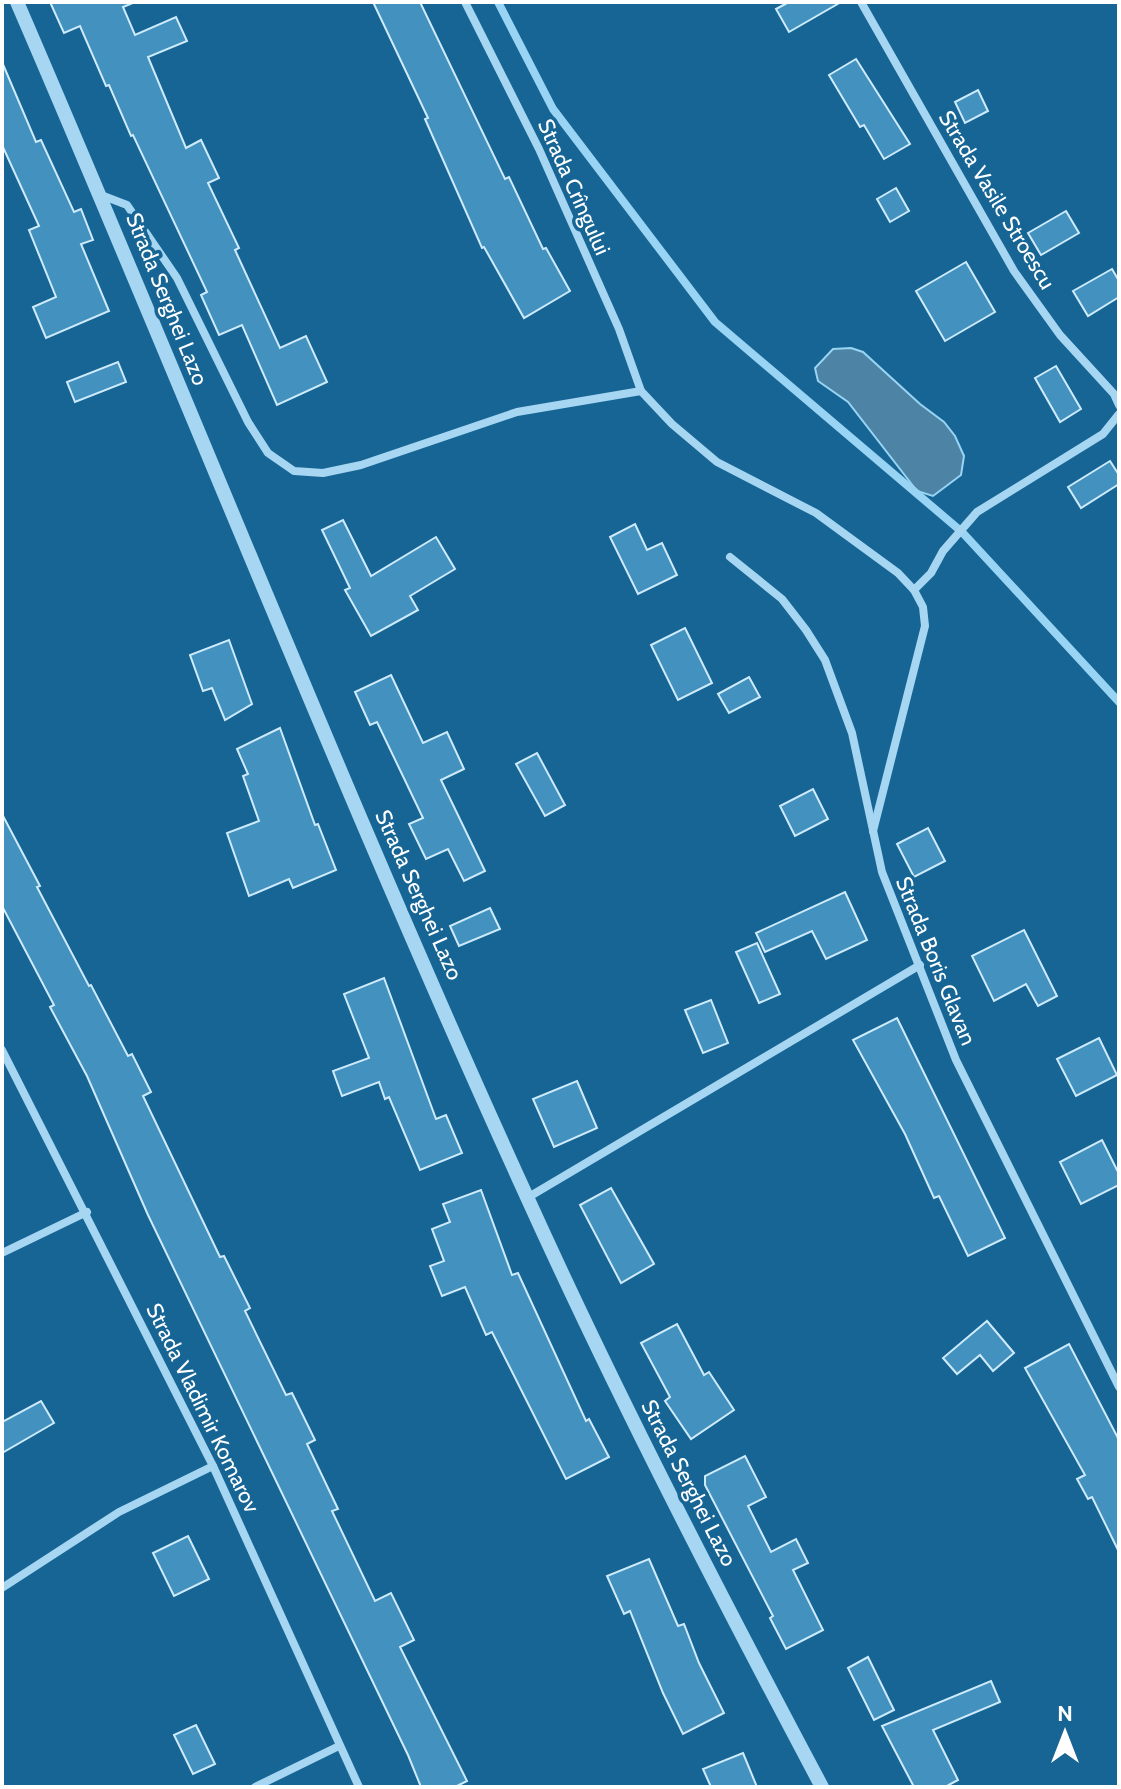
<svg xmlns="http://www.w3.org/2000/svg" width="1121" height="1789" viewBox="0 0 1121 1789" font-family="Cabin,sans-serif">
<rect width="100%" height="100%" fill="#166595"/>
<path fill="#4d84a5" stroke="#99d4f4" stroke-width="2" d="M 851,348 L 863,352 L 920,404 L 944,422 L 955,436 L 964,456 L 961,475 L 933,496 L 917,491 L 848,402 L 818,381 L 815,368 L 833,349 Z"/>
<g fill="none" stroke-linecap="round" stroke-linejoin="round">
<path stroke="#99d4f4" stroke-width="8" d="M 498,2 L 553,109 L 715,322 L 962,532 L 1119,702"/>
</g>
<g fill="#4391be" stroke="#ceebfc" stroke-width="2">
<path d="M 50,2 L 135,2 L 123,7 L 135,35 L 176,17 L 187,41 L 148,57 L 186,148 L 201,140 L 219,178 L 208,183 L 239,248 L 235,250 L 280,348 L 306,336 L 327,382 L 277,405 L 242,325 L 219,335 L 201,295 L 207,292 L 133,135 L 131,136 L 109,85 L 106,86 L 80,26 L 64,33 Z"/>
<path d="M 373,2 L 420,2 L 505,179 L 509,177 L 543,249 L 546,248 L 570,291 L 524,318 L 484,247 L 482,248 L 425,119 L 428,118 Z"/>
<path d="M 789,2 L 841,2 L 789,32 L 776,9 Z"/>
<path d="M 856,59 L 910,144 L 884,159 L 864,125 L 860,127 L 829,75 Z"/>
<path d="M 2,62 L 36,142 L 41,140 L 74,212 L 81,209 L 93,240 L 81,244 L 109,311 L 46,338 L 33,307 L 56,297 L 29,230 L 39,226 L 2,145 Z"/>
<path d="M 978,90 L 988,111 L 965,123 L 955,102 Z"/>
<path d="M 896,188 L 909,211 L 890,222 L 877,199 Z"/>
<path d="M 1066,211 L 1079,233 L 1041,255 L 1028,233 Z"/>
<path d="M 966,262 L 995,312 L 945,341 L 916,291 Z"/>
<path d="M 1112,269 L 1119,281 L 1119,297 L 1088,316 L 1073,291 Z"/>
<path d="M 118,362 L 126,382 L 75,402 L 67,382 Z"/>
<path d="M 1056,366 L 1081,409 L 1060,422 L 1035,378 Z"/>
<path d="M 1110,461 L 1119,475 L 1119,484 L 1081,508 L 1068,487 Z"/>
<path d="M 343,520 L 371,576 L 436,537 L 455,569 L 410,596 L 418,610 L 371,636 L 345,590 L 350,588 L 322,530 Z"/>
<path d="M 635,524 L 647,550 L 662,543 L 677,575 L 638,594 L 610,537 Z"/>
<path d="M 685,628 L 712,683 L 678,700 L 651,645 Z"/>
<path d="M 229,640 L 252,704 L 225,720 L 212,688 L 203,691 L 190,655 Z"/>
<path d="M 391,675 L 423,743 L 447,732 L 464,769 L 441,780 L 485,871 L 464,881 L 448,849 L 426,859 L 409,824 L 423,818 L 377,722 L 370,725 L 355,692 Z"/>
<path d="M 749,677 L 760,697 L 729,713 L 718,694 Z"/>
<path d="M 280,728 L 315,825 L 318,824 L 336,870 L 293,888 L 289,879 L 249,896 L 227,833 L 259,821 L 243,776 L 248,774 L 237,749 Z"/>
<path d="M 537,753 L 565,805 L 545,816 L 516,764 Z"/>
<path d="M 813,789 L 828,819 L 795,836 L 780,806 Z"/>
<path d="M 2,814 L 40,886 L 37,887 L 89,986 L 91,985 L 128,1056 L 132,1054 L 151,1092 L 143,1096 L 220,1257 L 224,1256 L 250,1308 L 245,1311 L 286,1395 L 292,1393 L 315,1440 L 307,1444 L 338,1509 L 332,1511 L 375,1601 L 391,1593 L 414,1640 L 400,1647 L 467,1781 L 455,1787 L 421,1787 L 408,1755 L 148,1215 L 87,1076 L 50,1007 L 54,1005 L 2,906 Z"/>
<path d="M 928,828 L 945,861 L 914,877 L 897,844 Z"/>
<path d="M 845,892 L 867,940 L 826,959 L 812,931 L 765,952 L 756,933 Z"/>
<path d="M 490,908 L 500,929 L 459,946 L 450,926 Z"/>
<path d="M 1024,930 L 1057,996 L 1038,1006 L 1026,984 L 994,1001 L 972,956 Z"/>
<path d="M 757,943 L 780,994 L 759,1003 L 736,952 Z"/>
<path d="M 384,978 L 436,1119 L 446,1115 L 462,1153 L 420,1170 L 389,1097 L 385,1099 L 379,1082 L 342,1096 L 333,1071 L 369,1058 L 344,994 Z"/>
<path d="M 711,1000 L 728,1043 L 703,1053 L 685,1010 Z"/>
<path d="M 897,1018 L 1005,1238 L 968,1256 L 939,1196 L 934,1198 L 905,1134 L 853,1040 Z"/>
<path d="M 1099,1038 L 1117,1075 L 1076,1096 L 1057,1059 Z"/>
<path d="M 577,1081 L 597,1128 L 554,1147 L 533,1099 Z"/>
<path d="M 1102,1140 L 1119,1174 L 1119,1185 L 1081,1204 L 1060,1162 Z"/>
<path d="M 611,1188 L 654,1264 L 621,1283 L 580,1205 Z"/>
<path d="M 481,1190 L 512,1275 L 518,1273 L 586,1421 L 589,1419 L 609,1457 L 566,1479 L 492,1332 L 486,1335 L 465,1287 L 442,1296 L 430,1266 L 444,1261 L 432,1229 L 450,1222 L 443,1204 Z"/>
<path d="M 987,1321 L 1014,1353 L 993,1371 L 980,1355 L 957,1374 L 943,1358 Z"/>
<path d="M 677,1324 L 704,1375 L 709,1372 L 734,1410 L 691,1439 L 665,1401 L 670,1397 L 641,1343 Z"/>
<path d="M 1069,1344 L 1119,1440 L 1119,1552 L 1092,1497 L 1088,1499 L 1077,1479 L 1085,1475 L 1025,1368 Z"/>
<path d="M 41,1401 L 54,1423 L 2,1453 L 2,1422 Z"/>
<path d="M 745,1456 L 766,1497 L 748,1506 L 771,1552 L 796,1539 L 808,1563 L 793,1570 L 823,1630 L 786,1649 L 770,1618 L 773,1616 L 705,1485 L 705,1476 Z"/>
<path d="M 188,1536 L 209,1579 L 174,1596 L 153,1553 Z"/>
<path d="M 649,1559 L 678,1626 L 684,1624 L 699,1663 L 724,1713 L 683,1734 L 663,1693 L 630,1611 L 624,1614 L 607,1576 Z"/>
<path d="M 868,1657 L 894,1710 L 874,1720 L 848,1668 Z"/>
<path d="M 991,1681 L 1000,1702 L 933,1730 L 958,1780 L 945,1787 L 914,1787 L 882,1726 Z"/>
<path d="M 196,1725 L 215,1764 L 193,1774 L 174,1735 Z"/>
<path d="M 743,1753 L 757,1787 L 711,1787 L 703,1769 Z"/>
</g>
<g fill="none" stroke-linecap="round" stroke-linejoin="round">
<g stroke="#a6d6f1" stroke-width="8">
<path d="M 465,2 L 539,149 L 619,329 L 641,391 L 672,424 L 717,462 L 816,513 L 898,573 L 914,590 L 923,607 L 925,626 L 873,831"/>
<path d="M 861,2 L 1014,271 L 1060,335 L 1114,394 L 1119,405"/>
<path d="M 101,195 L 127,205 L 177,278 L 248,422 L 268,453 L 294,471 L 323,473 L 361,465 L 517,412 L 641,391"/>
<path d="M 730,557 L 782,599 L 806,630 L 825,660 L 852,733 L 882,872 L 956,1060 L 1119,1387"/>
<path d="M 914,590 L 931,573 L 943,551 L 977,512 L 1103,434 L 1119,414"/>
<path d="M 2,1050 L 213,1466 L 359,1787"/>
<path d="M 527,1198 L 920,965"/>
<path d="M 2,1253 L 87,1212"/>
<path d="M 2,1588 L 119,1512 L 213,1466"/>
<path d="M 255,1787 L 339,1746"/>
</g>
<path stroke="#a6d6f1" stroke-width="14" d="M 17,2 C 189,400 347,803 527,1197 C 618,1398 719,1593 822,1787"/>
</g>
<g text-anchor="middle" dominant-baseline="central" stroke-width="7" stroke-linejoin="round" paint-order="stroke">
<g font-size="22" fill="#fff" stroke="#166595">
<text transform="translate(574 187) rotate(66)">Strada Crîngului</text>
<text transform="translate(997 200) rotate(59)">Strada Vasile Stroescu</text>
<text transform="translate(167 299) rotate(68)">Strada Serghei Lazo</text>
<text transform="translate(419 895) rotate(66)">Strada Serghei Lazo</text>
<text transform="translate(936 961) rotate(68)">Strada Boris Glavan</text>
<text transform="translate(203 1408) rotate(64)">Strada Vladimir Komarov</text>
<text transform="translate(689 1483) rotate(63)">Strada Serghei Lazo</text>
</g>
</g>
<rect width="1121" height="1789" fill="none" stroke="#ffffff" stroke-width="8"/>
<g transform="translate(1065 1733)" stroke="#166595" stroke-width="6" paint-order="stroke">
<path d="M0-6L14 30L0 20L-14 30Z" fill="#ffffff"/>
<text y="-12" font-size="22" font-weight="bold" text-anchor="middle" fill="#ffffff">N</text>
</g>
</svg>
